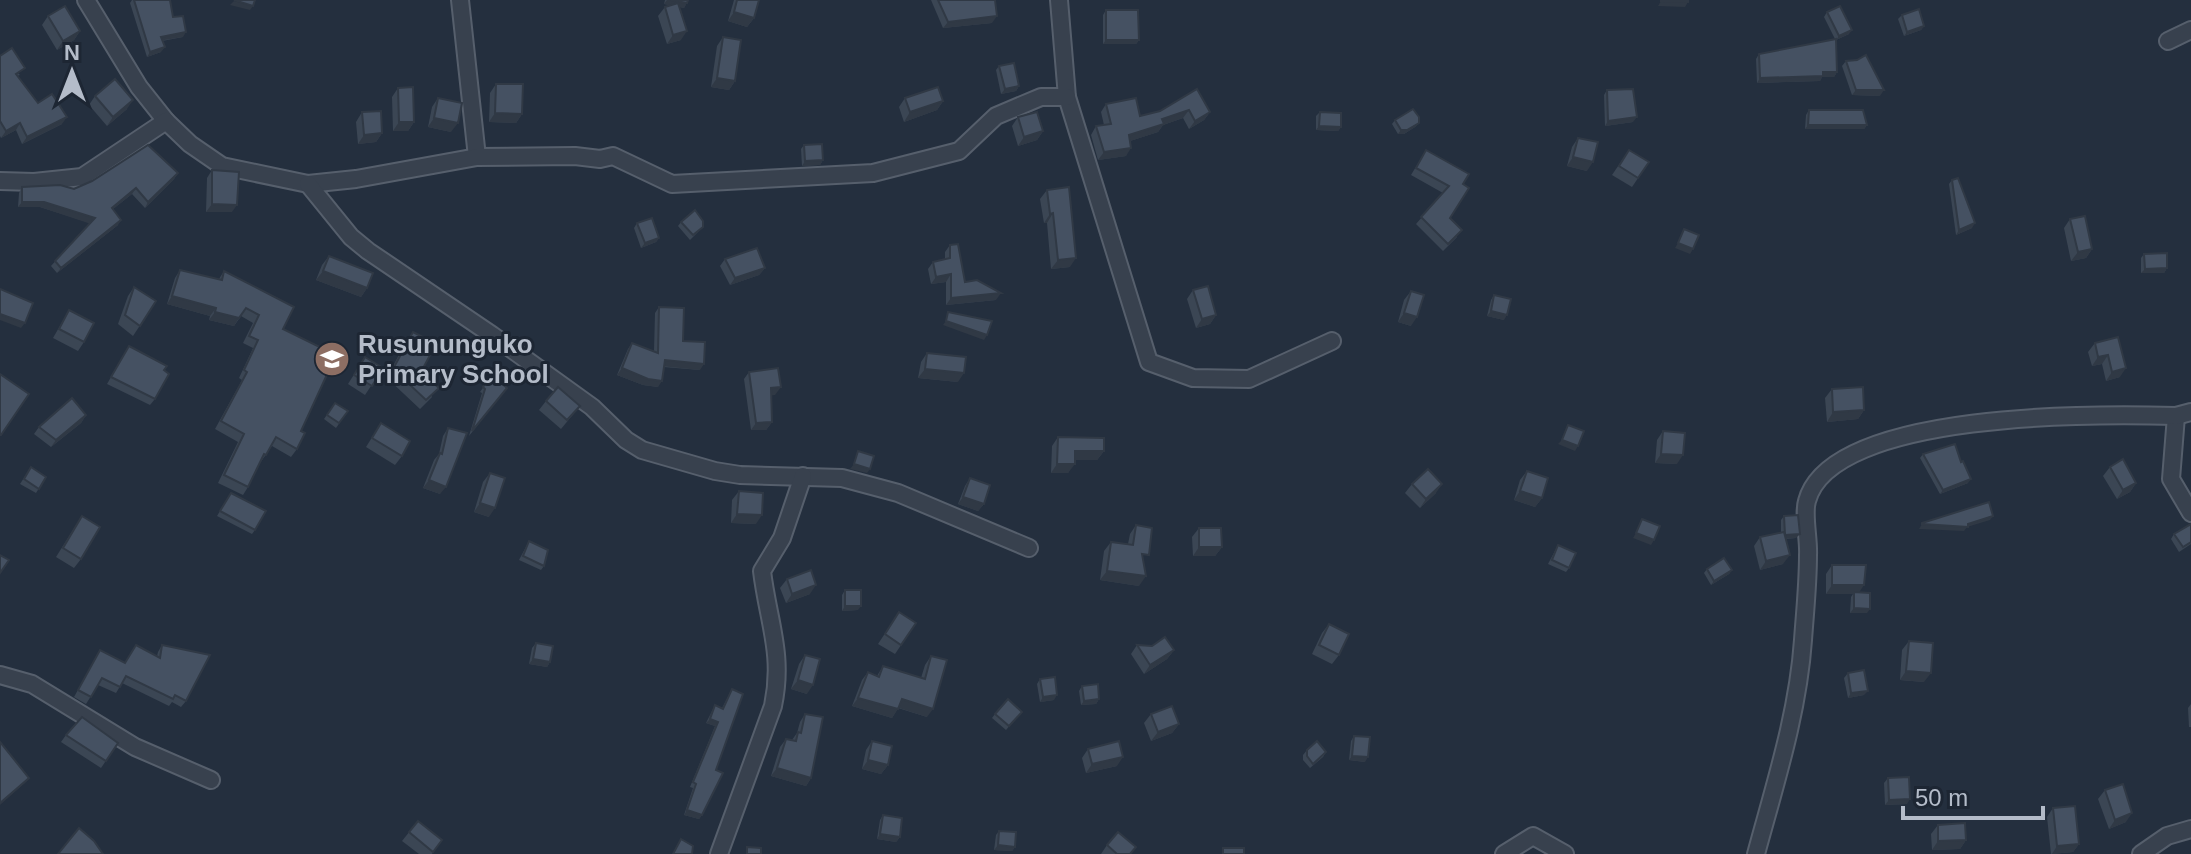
<svg xmlns="http://www.w3.org/2000/svg" width="2191" height="854" viewBox="0 0 2191 854" font-family="Arial,sans-serif">
<rect width="100%" height="100%" fill="#242f3e"/>
<g fill="none" stroke-linecap="round" stroke-linejoin="round">
<defs>
<g id="minor">
<path d="M 86,0 L 139,87 L 166,121"/>
<path d="M 460,0 L 477,157"/>
<path d="M 1059,0 L 1067,97 L 1149,362 L 1193,378 L 1249,379 L 1332,341"/>
<path d="M 2168,41 L 2191,30"/>
<path d="M 0,181 L 34,182 L 82,177 L 166,121 L 190,144 L 222,166 L 308,184 L 356,179 L 477,157 L 575,156 L 600,159 L 613,156 L 672,184 L 873,173 L 959,151 L 996,116 L 1041,97 L 1067,97"/>
<path d="M 308,184 L 351,237 L 368,251 L 492,335 L 592,407 L 626,440 L 642,450 L 715,471 L 740,475 L 842,478 L 898,493 L 1029,548"/>
<path d="M 2176,416 L 2171,479 L 2191,513"/>
<path d="M 0,675 L 32,684 L 135,747 L 211,780"/>
<path d="M 719,854 L 773,706 C 784,654 768,621 762,571 L 782,538 L 803,476"/>
<path d="M 1504,854 L 1533,836 L 1565,854"/>
<path d="M 1756,854 C 1775,784 1798,713 1803,640 C 1805,612 1808,584 1808,555 C 1809,540 1803,514 1807,501 C 1831,410 2101,414 2176,416 L 2191,412"/>
<path d="M 2141,854 L 2167,836 L 2191,829"/>
</g>
</defs>
<use href="#minor" stroke="#565f6c" stroke-width="20"/>
<use href="#minor" stroke="#38414e" stroke-width="16"/>
</g>
<g fill="#3b4654">
<path d="M 132,0 L 170,0 L 173,17 L 183,37 L 162,41 L 161,52 L 147,57 L 130,3 Z"/>
<path d="M 665,0 L 688,0 L 684,8 L 680,7 L 681,40 L 667,44 L 658,16 L 665,7 L 671,5 L 664,4 Z"/>
<path d="M 734,0 L 759,0 L 754,18 L 747,27 L 728,21 Z"/>
<path d="M 931,0 L 995,0 L 992,23 L 943,28 Z"/>
<path d="M 1106,10 L 1139,40 L 1136,44 L 1103,44 L 1103,15 Z"/>
<path d="M 1827,12 L 1849,34 L 1836,40 L 1837,72 L 1834,77 L 1822,77 L 1820,81 L 1757,83 L 1756,59 L 1759,54 L 1835,39 L 1824,17 Z"/>
<path d="M 1902,15 L 1924,26 L 1921,30 L 1904,36 L 1898,19 Z"/>
<path d="M 48,16 L 80,31 L 74,40 L 57,50 L 42,25 Z"/>
<path d="M 723,37 L 735,81 L 729,90 L 711,87 L 717,46 Z"/>
<path d="M 0,56 L 20,75 L 17,76 L 38,103 L 62,124 L 22,144 L 16,130 L 1,138 L 0,136 Z"/>
<path d="M 1846,61 L 1880,96 L 1852,95 L 1842,66 Z"/>
<path d="M 999,66 L 1019,86 L 1016,91 L 1001,94 L 996,70 Z"/>
<path d="M 496,84 L 522,114 L 516,123 L 489,122 L 490,93 Z"/>
<path d="M 398,88 L 414,122 L 408,131 L 393,131 L 392,97 Z"/>
<path d="M 1197,89 L 1210,112 L 1204,120 L 1189,129 L 1183,118 L 1163,125 L 1158,132 L 1130,141 L 1126,156 L 1098,160 L 1091,135 L 1096,126 L 1104,125 L 1101,112 L 1106,104 L 1140,116 L 1160,111 Z"/>
<path d="M 1607,90 L 1633,122 L 1605,126 L 1604,95 Z"/>
<path d="M 95,96 L 127,109 L 107,126 L 89,105 Z"/>
<path d="M 438,98 L 451,132 L 428,127 L 432,107 Z"/>
<path d="M 905,98 L 943,101 L 937,110 L 904,122 L 899,107 Z"/>
<path d="M 1809,110 L 1867,125 L 1864,129 L 1805,129 L 1806,115 Z"/>
<path d="M 362,112 L 382,133 L 376,142 L 358,144 L 356,122 Z"/>
<path d="M 1320,112 L 1341,127 L 1338,131 L 1316,130 L 1316,116 Z"/>
<path d="M 1018,117 L 1043,131 L 1037,140 L 1018,146 L 1012,126 Z"/>
<path d="M 1395,120 L 1419,123 L 1415,127 L 1404,134 L 1398,134 L 1392,124 Z"/>
<path d="M 1578,138 L 1587,171 L 1567,166 L 1572,147 Z"/>
<path d="M 804,145 L 823,160 L 820,165 L 802,166 L 801,149 Z"/>
<path d="M 1426,150 L 1463,184 L 1450,218 L 1457,237 L 1443,251 L 1416,224 L 1443,193 L 1411,175 Z"/>
<path d="M 1629,150 L 1649,162 L 1632,187 L 1612,175 Z"/>
<path d="M 212,170 L 232,212 L 206,212 L 207,178 Z"/>
<path d="M 178,173 L 174,179 L 145,208 L 132,194 L 113,209 L 118,225 L 57,273 L 51,266 L 90,223 L 40,207 L 18,207 L 19,193 L 22,187 L 74,189 Z"/>
<path d="M 1952,180 L 1972,228 L 1956,235 L 1949,184 Z"/>
<path d="M 1047,190 L 1070,267 L 1051,269 L 1047,223 L 1044,223 L 1040,199 Z"/>
<path d="M 2070,219 L 2092,249 L 2086,258 L 2071,261 L 2064,228 Z"/>
<path d="M 681,222 L 703,227 L 690,240 L 678,226 Z"/>
<path d="M 637,223 L 659,238 L 656,242 L 641,248 L 634,228 Z"/>
<path d="M 950,245 L 965,282 L 996,300 L 946,305 L 946,282 L 931,284 L 928,269 L 933,262 L 945,259 L 945,252 Z"/>
<path d="M 2144,254 L 2167,268 L 2164,273 L 2141,273 L 2141,258 Z"/>
<path d="M 329,256 L 367,288 L 361,297 L 316,280 L 322,265 Z"/>
<path d="M 725,259 L 765,268 L 759,275 L 730,285 L 720,266 Z"/>
<path d="M 180,270 L 219,279 L 224,271 L 283,329 L 301,431 L 297,449 L 291,457 L 272,446 L 260,463 L 248,487 L 243,495 L 218,483 L 238,442 L 215,429 L 242,380 L 239,378 L 253,348 L 243,343 L 253,323 L 241,316 L 234,326 L 209,320 L 210,316 L 167,304 L 175,278 Z"/>
<path d="M 134,287 L 156,301 L 133,336 L 118,324 L 128,296 Z"/>
<path d="M 1193,290 L 1216,315 L 1210,324 L 1196,328 L 1187,299 Z"/>
<path d="M 1411,291 L 1411,326 L 1398,322 L 1404,300 Z"/>
<path d="M 1494,295 L 1504,320 L 1487,316 L 1491,300 Z"/>
<path d="M 659,307 L 683,341 L 700,370 L 664,367 L 658,387 L 643,385 L 617,375 L 628,349 L 632,343 L 654,351 L 655,313 Z"/>
<path d="M 69,310 L 84,342 L 78,351 L 53,338 Z"/>
<path d="M 413,332 L 421,372 L 432,397 L 420,409 L 387,378 L 406,341 Z"/>
<path d="M 2118,337 L 2120,377 L 2106,381 L 2102,364 L 2092,366 L 2088,352 L 2095,343 Z"/>
<path d="M 129,346 L 155,399 L 150,405 L 107,384 Z"/>
<path d="M 927,353 L 958,382 L 918,378 L 921,362 Z"/>
<path d="M 365,357 L 383,368 L 365,395 L 348,384 Z"/>
<path d="M 749,372 L 775,395 L 771,395 L 772,422 L 766,430 L 751,430 L 744,379 Z"/>
<path d="M 492,375 L 507,388 L 469,436 L 482,393 L 480,392 Z"/>
<path d="M 1832,389 L 1864,410 L 1858,419 L 1827,422 L 1825,398 Z"/>
<path d="M 546,401 L 580,406 L 561,429 L 539,410 Z"/>
<path d="M 335,403 L 348,411 L 336,428 L 324,419 Z"/>
<path d="M 86,415 L 81,423 L 51,447 L 34,434 L 39,427 Z"/>
<path d="M 381,423 L 402,456 L 395,465 L 366,447 Z"/>
<path d="M 448,428 L 440,494 L 423,488 L 434,460 L 439,454 L 443,436 Z"/>
<path d="M 1663,431 L 1677,464 L 1655,463 L 1657,440 Z"/>
<path d="M 1058,437 L 1104,451 L 1097,460 L 1075,460 L 1068,473 L 1051,473 L 1052,446 Z"/>
<path d="M 1923,454 L 1968,483 L 1940,494 L 1920,458 Z"/>
<path d="M 31,467 L 46,477 L 36,493 L 20,484 Z"/>
<path d="M 2110,467 L 2136,483 L 2130,492 L 2117,499 L 2103,476 Z"/>
<path d="M 1527,471 L 1542,498 L 1535,507 L 1514,500 L 1520,480 Z"/>
<path d="M 490,473 L 489,517 L 474,512 L 483,482 Z"/>
<path d="M 970,478 L 984,504 L 978,511 L 958,504 L 965,486 Z"/>
<path d="M 1412,484 L 1436,493 L 1420,508 L 1405,493 Z"/>
<path d="M 739,491 L 756,524 L 731,523 L 732,500 Z"/>
<path d="M 231,493 L 255,530 L 252,534 L 217,516 Z"/>
<path d="M 1784,516 L 1796,538 L 1786,539 L 1783,564 L 1760,570 L 1754,546 L 1760,537 L 1781,533 L 1781,520 Z"/>
<path d="M 2191,524 L 2191,544 L 2179,552 L 2171,539 L 2174,534 Z"/>
<path d="M 76,525 L 81,559 L 74,568 L 56,557 Z"/>
<path d="M 1136,525 L 1143,563 L 1139,586 L 1100,580 L 1104,551 L 1111,542 L 1128,544 L 1130,534 Z"/>
<path d="M 1199,528 L 1222,547 L 1215,556 L 1193,556 L 1192,537 Z"/>
<path d="M 529,541 L 544,566 L 541,570 L 519,560 Z"/>
<path d="M 1558,545 L 1569,568 L 1566,572 L 1548,564 Z"/>
<path d="M 1832,565 L 1859,592 L 1867,613 L 1850,613 L 1851,597 L 1853,594 L 1826,594 L 1826,574 Z"/>
<path d="M 1707,569 L 1732,570 L 1729,574 L 1711,585 L 1704,573 Z"/>
<path d="M 787,579 L 810,594 L 786,603 L 780,588 Z"/>
<path d="M 845,590 L 858,610 L 842,611 L 842,595 Z"/>
<path d="M 899,612 L 916,623 L 895,654 L 878,644 Z"/>
<path d="M 1329,624 L 1339,655 L 1332,664 L 1312,654 L 1322,633 Z"/>
<path d="M 1909,641 L 1924,682 L 1900,680 L 1902,650 Z"/>
<path d="M 536,643 L 550,662 L 547,667 L 529,664 L 532,648 Z"/>
<path d="M 136,645 L 157,656 L 158,652 L 162,645 L 186,701 L 181,707 L 172,702 L 169,706 L 122,683 L 116,693 L 98,685 L 86,704 L 74,697 L 100,650 L 125,663 Z"/>
<path d="M 1137,645 L 1174,650 L 1167,659 L 1144,674 L 1131,654 Z"/>
<path d="M 805,655 L 807,694 L 791,689 L 799,664 Z"/>
<path d="M 931,656 L 927,717 L 898,708 L 892,718 L 852,706 L 862,680 L 868,672 L 877,676 L 883,666 L 921,678 L 925,665 Z"/>
<path d="M 1848,673 L 1864,695 L 1848,698 L 1844,678 Z"/>
<path d="M 1040,679 L 1054,700 L 1040,702 L 1037,684 Z"/>
<path d="M 1082,686 L 1099,699 L 1096,704 L 1081,705 L 1079,691 Z"/>
<path d="M 732,689 L 716,770 L 702,815 L 699,819 L 684,815 L 693,788 L 690,787 L 715,726 L 706,723 L 715,705 L 722,708 Z"/>
<path d="M 2191,704 L 2191,727 L 2189,727 L 2188,708 Z"/>
<path d="M 805,714 L 811,778 L 806,786 L 771,776 L 780,747 L 786,739 L 792,740 L 797,733 L 800,722 Z"/>
<path d="M 995,714 L 1018,716 L 1006,730 L 992,718 Z"/>
<path d="M 1151,714 L 1179,724 L 1172,733 L 1151,741 L 1144,723 Z"/>
<path d="M 66,735 L 118,743 L 101,768 L 61,742 Z"/>
<path d="M 1354,736 L 1365,762 L 1349,760 L 1351,741 Z"/>
<path d="M 872,741 L 888,765 L 881,774 L 862,769 L 866,750 Z"/>
<path d="M 1088,749 L 1117,766 L 1086,773 L 1082,758 Z"/>
<path d="M 1307,750 L 1326,752 L 1323,757 L 1310,768 L 1303,760 L 1303,755 Z"/>
<path d="M 1888,778 L 1907,804 L 1885,805 L 1884,783 Z"/>
<path d="M 2105,790 L 2126,822 L 2109,829 L 2098,799 Z"/>
<path d="M 2053,808 L 2079,844 L 2073,852 L 2051,854 L 2047,817 Z"/>
<path d="M 883,815 L 900,837 L 896,842 L 877,839 L 880,820 Z"/>
<path d="M 418,821 L 442,840 L 432,854 L 419,854 L 402,841 Z"/>
<path d="M 1938,825 L 1966,840 L 1960,849 L 1932,850 L 1931,834 Z"/>
<path d="M 999,831 L 1015,847 L 1012,851 L 994,850 L 996,835 Z"/>
<path d="M 1107,845 L 1131,854 L 1101,854 Z"/>
</g>
<g fill="#303945">
<path d="M 667,0 L 671,0 L 687,3 L 684,8 L 664,4 Z"/>
<path d="M 234,1 L 253,6 L 250,10 L 230,5 Z"/>
<path d="M 1661,1 L 1688,2 L 1685,7 L 1658,6 Z"/>
<path d="M 734,12 L 754,18 L 747,27 L 728,21 Z"/>
<path d="M 997,16 L 992,23 L 943,28 L 948,22 Z"/>
<path d="M 1924,26 L 1921,30 L 1904,36 L 1907,32 Z"/>
<path d="M 1852,30 L 1849,34 L 1836,40 L 1839,36 Z"/>
<path d="M 80,31 L 74,40 L 57,50 L 63,41 Z"/>
<path d="M 687,31 L 681,40 L 667,44 L 673,35 Z"/>
<path d="M 186,32 L 183,37 L 158,41 L 161,37 Z"/>
<path d="M 1106,40 L 1139,40 L 1136,44 L 1103,44 Z"/>
<path d="M 165,47 L 161,52 L 147,57 L 150,52 Z"/>
<path d="M 1823,72 L 1837,72 L 1834,77 L 1822,77 L 1820,81 L 1757,83 L 1760,78 Z"/>
<path d="M 717,78 L 735,81 L 729,90 L 711,87 Z"/>
<path d="M 1019,86 L 1016,91 L 1001,94 L 1005,89 Z"/>
<path d="M 1856,90 L 1884,90 L 1880,96 L 1852,95 Z"/>
<path d="M 133,100 L 127,109 L 107,126 L 113,117 Z"/>
<path d="M 943,101 L 937,110 L 904,122 L 910,112 Z"/>
<path d="M 1189,110 L 1183,118 L 1163,125 L 1158,132 L 1124,143 L 1129,135 L 1162,119 Z"/>
<path d="M 1210,112 L 1204,120 L 1189,129 L 1195,121 Z"/>
<path d="M 495,113 L 522,114 L 516,123 L 489,122 Z"/>
<path d="M 67,117 L 62,124 L 22,144 L 27,137 Z"/>
<path d="M 1637,117 L 1633,122 L 1605,126 L 1608,121 Z"/>
<path d="M 434,118 L 458,123 L 451,132 L 428,127 Z"/>
<path d="M 399,122 L 414,122 L 408,131 L 393,131 Z"/>
<path d="M 20,123 L 16,130 L 1,138 L 6,131 Z"/>
<path d="M 1419,123 L 1415,127 L 1404,134 L 1398,134 L 1401,130 Z"/>
<path d="M 1808,125 L 1867,125 L 1864,129 L 1805,129 Z"/>
<path d="M 1319,126 L 1341,127 L 1338,131 L 1316,130 Z"/>
<path d="M 1043,131 L 1037,140 L 1018,146 L 1024,137 Z"/>
<path d="M 382,133 L 376,142 L 358,144 L 364,135 Z"/>
<path d="M 1131,148 L 1126,156 L 1098,160 L 1104,152 Z"/>
<path d="M 1573,157 L 1593,162 L 1587,171 L 1567,166 Z"/>
<path d="M 823,160 L 820,165 L 802,166 L 805,161 Z"/>
<path d="M 178,173 L 174,179 L 145,208 L 148,202 Z"/>
<path d="M 136,188 L 132,194 L 108,213 L 112,208 Z"/>
<path d="M 22,202 L 44,202 L 95,218 L 91,224 L 40,207 L 18,207 Z"/>
<path d="M 212,204 L 237,205 L 232,212 L 206,212 Z"/>
<path d="M 1053,213 L 1047,223 L 1044,223 L 1050,214 Z"/>
<path d="M 121,220 L 118,225 L 57,273 L 61,268 Z"/>
<path d="M 1975,223 L 1972,228 L 1956,235 L 1959,230 Z"/>
<path d="M 659,238 L 656,242 L 641,248 L 645,243 Z"/>
<path d="M 1678,243 L 1693,249 L 1690,254 L 1675,248 Z"/>
<path d="M 2092,249 L 2086,258 L 2071,261 L 2078,252 Z"/>
<path d="M 1076,258 L 1070,267 L 1051,269 L 1058,260 Z"/>
<path d="M 765,268 L 759,275 L 730,285 L 735,278 Z"/>
<path d="M 2167,268 L 2164,273 L 2141,273 L 2145,269 Z"/>
<path d="M 323,271 L 367,288 L 361,297 L 316,280 Z"/>
<path d="M 951,274 L 946,282 L 931,284 L 936,277 Z"/>
<path d="M 1001,293 L 996,300 L 946,305 L 951,298 Z"/>
<path d="M 172,296 L 216,308 L 210,316 L 167,304 Z"/>
<path d="M 1491,311 L 1507,315 L 1504,320 L 1487,316 Z"/>
<path d="M 215,312 L 239,318 L 234,326 L 209,320 Z"/>
<path d="M 1404,313 L 1417,317 L 1411,326 L 1398,322 Z"/>
<path d="M 0,314 L 25,323 L 21,328 L 0,320 Z"/>
<path d="M 1216,315 L 1210,324 L 1196,328 L 1202,319 Z"/>
<path d="M 946,321 L 987,335 L 984,340 L 943,325 Z"/>
<path d="M 2108,355 L 2102,364 L 2092,366 L 2098,357 Z"/>
<path d="M 665,360 L 704,364 L 700,370 L 661,366 Z"/>
<path d="M 622,368 L 662,381 L 658,387 L 643,385 L 617,375 Z"/>
<path d="M 2126,368 L 2120,377 L 2106,381 L 2112,372 Z"/>
<path d="M 925,369 L 964,373 L 958,382 L 918,378 Z"/>
<path d="M 781,387 L 775,395 L 765,396 L 771,388 Z"/>
<path d="M 1864,410 L 1858,419 L 1827,422 L 1833,412 Z"/>
<path d="M 86,415 L 81,423 L 51,447 L 56,440 Z"/>
<path d="M 772,422 L 766,430 L 751,430 L 756,423 Z"/>
<path d="M 1562,440 L 1578,446 L 1575,451 L 1558,444 Z"/>
<path d="M 1075,451 L 1104,451 L 1097,460 L 1069,460 Z"/>
<path d="M 1661,454 L 1683,455 L 1677,464 L 1655,463 Z"/>
<path d="M 854,464 L 870,469 L 867,473 L 850,469 Z"/>
<path d="M 1057,464 L 1075,464 L 1068,473 L 1051,473 Z"/>
<path d="M 1971,479 L 1968,483 L 1940,494 L 1943,490 Z"/>
<path d="M 429,480 L 446,487 L 440,494 L 423,488 Z"/>
<path d="M 2136,483 L 2130,492 L 2117,499 L 2123,490 Z"/>
<path d="M 1442,484 L 1436,493 L 1420,508 L 1426,499 Z"/>
<path d="M 1520,491 L 1542,498 L 1535,507 L 1514,500 Z"/>
<path d="M 963,497 L 984,504 L 978,511 L 958,504 Z"/>
<path d="M 480,503 L 495,508 L 489,517 L 474,512 Z"/>
<path d="M 737,514 L 762,515 L 756,524 L 731,523 Z"/>
<path d="M 1993,516 L 1990,520 L 1967,527 L 1964,531 L 1919,529 L 1922,524 L 1968,524 Z"/>
<path d="M 1636,533 L 1654,540 L 1651,545 L 1633,538 Z"/>
<path d="M 1800,534 L 1796,538 L 1781,539 L 1785,535 Z"/>
<path d="M 1199,547 L 1222,547 L 1215,556 L 1193,556 Z"/>
<path d="M 1790,555 L 1783,564 L 1760,570 L 1766,561 Z"/>
<path d="M 1732,570 L 1729,574 L 1711,585 L 1714,581 Z"/>
<path d="M 1107,571 L 1146,576 L 1139,586 L 1100,580 Z"/>
<path d="M 816,585 L 810,594 L 786,603 L 792,594 Z"/>
<path d="M 1832,585 L 1864,585 L 1858,594 L 1854,592 L 1853,594 L 1826,594 Z"/>
<path d="M 845,606 L 861,606 L 858,610 L 842,611 Z"/>
<path d="M 1854,608 L 1870,609 L 1867,613 L 1850,613 Z"/>
<path d="M 1174,650 L 1167,659 L 1144,674 L 1150,665 Z"/>
<path d="M 533,659 L 550,662 L 547,667 L 529,664 Z"/>
<path d="M 1906,671 L 1931,673 L 1924,682 L 1900,680 Z"/>
<path d="M 798,680 L 813,685 L 807,694 L 791,689 Z"/>
<path d="M 1868,691 L 1864,695 L 1848,698 L 1851,693 Z"/>
<path d="M 1057,695 L 1054,700 L 1040,702 L 1043,697 Z"/>
<path d="M 858,698 L 898,709 L 892,718 L 852,706 Z"/>
<path d="M 902,699 L 933,709 L 927,717 L 896,707 Z"/>
<path d="M 1099,699 L 1096,704 L 1081,705 L 1084,701 Z"/>
<path d="M 710,719 L 718,722 L 715,726 L 706,723 Z"/>
<path d="M 1179,724 L 1172,733 L 1151,741 L 1158,732 Z"/>
<path d="M 1352,756 L 1368,757 L 1365,762 L 1349,760 Z"/>
<path d="M 1123,757 L 1117,766 L 1086,773 L 1092,764 Z"/>
<path d="M 868,760 L 888,765 L 881,774 L 862,769 Z"/>
<path d="M 777,768 L 811,778 L 806,786 L 771,776 Z"/>
<path d="M 29,778 L 26,782 L 0,805 L 0,803 Z"/>
<path d="M 1910,799 L 1907,804 L 1885,805 L 1889,800 Z"/>
<path d="M 687,810 L 702,815 L 699,819 L 684,815 Z"/>
<path d="M 2132,813 L 2126,822 L 2109,829 L 2115,820 Z"/>
<path d="M 880,834 L 900,837 L 896,842 L 877,839 Z"/>
<path d="M 1966,840 L 1960,849 L 1932,850 L 1938,841 Z"/>
<path d="M 2079,844 L 2073,852 L 2052,854 L 2057,846 Z"/>
<path d="M 998,845 L 1015,847 L 1012,851 L 994,850 Z"/>
</g>
<g fill="#455162" stroke="#303945" stroke-width="2">
<path d="M 134,0 L 170,0 L 173,17 L 183,16 L 186,32 L 161,37 L 165,47 L 150,52 Z"/>
<path d="M 234,0 L 255,0 L 253,6 Z"/>
<path d="M 671,0 L 688,0 L 687,3 Z"/>
<path d="M 737,0 L 759,0 L 754,18 L 734,12 Z"/>
<path d="M 938,0 L 995,0 L 997,16 L 948,22 Z"/>
<path d="M 1661,0 L 1688,0 L 1688,2 L 1661,1 Z"/>
<path d="M 678,3 L 687,31 L 673,35 L 665,7 Z"/>
<path d="M 65,6 L 80,31 L 63,41 L 48,16 Z"/>
<path d="M 1840,6 L 1852,30 L 1839,36 L 1827,12 Z"/>
<path d="M 1919,9 L 1924,26 L 1907,32 L 1902,15 Z"/>
<path d="M 1106,10 L 1138,10 L 1139,40 L 1106,40 Z"/>
<path d="M 723,37 L 741,40 L 735,81 L 717,78 Z"/>
<path d="M 1836,39 L 1837,72 L 1823,72 L 1823,76 L 1760,78 L 1759,54 Z"/>
<path d="M 12,48 L 25,68 L 16,74 L 38,103 L 52,94 L 67,117 L 27,137 L 20,123 L 6,131 L 0,121 L 0,56 Z"/>
<path d="M 1866,55 L 1884,90 L 1856,90 L 1846,61 L 1857,60 Z"/>
<path d="M 1014,63 L 1019,86 L 1005,89 L 999,66 Z"/>
<path d="M 115,79 L 133,100 L 113,117 L 95,96 Z"/>
<path d="M 496,84 L 523,84 L 522,114 L 495,113 Z"/>
<path d="M 413,87 L 414,122 L 399,122 L 398,88 Z"/>
<path d="M 938,87 L 943,101 L 910,112 L 905,98 Z"/>
<path d="M 1197,89 L 1210,112 L 1195,121 L 1189,110 L 1162,119 L 1164,124 L 1129,135 L 1131,148 L 1104,152 L 1096,126 L 1111,124 L 1106,104 L 1136,98 L 1140,116 L 1160,111 Z"/>
<path d="M 1633,89 L 1637,117 L 1608,121 L 1607,90 Z"/>
<path d="M 438,98 L 462,103 L 458,123 L 434,118 Z"/>
<path d="M 1413,109 L 1419,117 L 1419,123 L 1407,130 L 1401,130 L 1395,120 Z"/>
<path d="M 1809,110 L 1863,110 L 1867,125 L 1808,125 Z"/>
<path d="M 381,111 L 382,133 L 364,135 L 362,112 Z"/>
<path d="M 1037,112 L 1043,131 L 1024,137 L 1018,117 Z"/>
<path d="M 1320,112 L 1341,113 L 1341,127 L 1319,126 Z"/>
<path d="M 1578,138 L 1598,142 L 1593,162 L 1573,157 Z"/>
<path d="M 822,144 L 823,160 L 805,161 L 804,145 Z"/>
<path d="M 148,145 L 178,173 L 148,202 L 136,188 L 112,208 L 121,220 L 61,268 L 55,261 L 95,218 L 44,202 L 22,202 L 22,187 L 60,185 L 74,189 L 92,181 Z"/>
<path d="M 1426,150 L 1469,174 L 1463,184 L 1469,188 L 1450,218 L 1462,230 L 1448,244 L 1421,217 L 1449,186 L 1416,168 Z"/>
<path d="M 1629,150 L 1649,162 L 1638,178 L 1619,166 Z"/>
<path d="M 212,170 L 239,172 L 237,205 L 212,204 Z"/>
<path d="M 1958,178 L 1975,223 L 1959,230 L 1952,180 Z"/>
<path d="M 1069,187 L 1076,258 L 1058,260 L 1053,213 L 1050,214 L 1047,190 Z"/>
<path d="M 695,210 L 703,221 L 703,227 L 693,235 L 681,222 Z"/>
<path d="M 2085,216 L 2092,249 L 2078,252 L 2070,219 Z"/>
<path d="M 652,218 L 659,238 L 645,243 L 637,223 Z"/>
<path d="M 1684,229 L 1699,235 L 1693,249 L 1678,243 Z"/>
<path d="M 958,244 L 965,282 L 977,280 L 1001,293 L 951,298 L 951,274 L 936,277 L 933,262 L 950,258 L 950,245 Z"/>
<path d="M 757,248 L 765,268 L 735,278 L 725,259 Z"/>
<path d="M 2167,253 L 2167,268 L 2145,269 L 2144,254 Z"/>
<path d="M 329,256 L 373,273 L 367,288 L 323,271 Z"/>
<path d="M 180,270 L 222,280 L 224,271 L 294,307 L 283,329 L 336,355 L 301,431 L 305,433 L 297,449 L 276,437 L 266,455 L 264,454 L 248,487 L 224,475 L 244,434 L 221,421 L 247,372 L 244,370 L 258,340 L 249,336 L 259,315 L 246,308 L 239,318 L 215,312 L 216,308 L 172,296 Z"/>
<path d="M 1208,286 L 1216,315 L 1202,319 L 1193,290 Z"/>
<path d="M 134,287 L 156,301 L 140,326 L 125,315 Z"/>
<path d="M 0,289 L 33,303 L 25,323 L 0,314 Z"/>
<path d="M 1411,291 L 1424,295 L 1417,317 L 1404,313 Z"/>
<path d="M 1494,295 L 1511,299 L 1507,315 L 1491,311 Z"/>
<path d="M 659,307 L 684,308 L 683,341 L 705,342 L 704,364 L 665,360 L 662,381 L 648,379 L 622,368 L 632,343 L 658,353 Z"/>
<path d="M 69,310 L 94,323 L 84,342 L 59,329 Z"/>
<path d="M 948,312 L 992,321 L 987,335 L 946,321 Z"/>
<path d="M 413,332 L 436,344 L 421,372 L 439,388 L 426,400 L 393,369 Z"/>
<path d="M 2118,337 L 2126,368 L 2112,372 L 2108,355 L 2098,357 L 2095,343 Z"/>
<path d="M 129,346 L 167,366 L 164,370 L 169,374 L 155,399 L 111,377 Z"/>
<path d="M 927,353 L 966,357 L 964,373 L 925,369 Z"/>
<path d="M 365,357 L 383,368 L 372,386 L 354,375 Z"/>
<path d="M 778,368 L 781,387 L 771,388 L 772,422 L 756,423 L 749,372 Z"/>
<path d="M 0,374 L 29,394 L 1,435 L 0,435 Z"/>
<path d="M 492,375 L 507,388 L 472,431 L 485,389 L 483,387 Z"/>
<path d="M 558,387 L 580,406 L 567,420 L 546,401 Z"/>
<path d="M 1863,387 L 1864,410 L 1833,412 L 1832,389 Z"/>
<path d="M 72,398 L 86,415 L 56,440 L 39,427 Z"/>
<path d="M 335,403 L 348,411 L 339,423 L 327,415 Z"/>
<path d="M 381,423 L 410,441 L 402,456 L 372,438 Z"/>
<path d="M 1568,425 L 1584,431 L 1578,446 L 1562,440 Z"/>
<path d="M 448,428 L 467,433 L 446,487 L 429,480 L 440,453 L 442,454 Z"/>
<path d="M 1663,431 L 1685,433 L 1683,455 L 1661,454 Z"/>
<path d="M 1058,437 L 1104,438 L 1104,451 L 1075,451 L 1075,464 L 1057,464 Z"/>
<path d="M 1955,444 L 1961,462 L 1963,461 L 1971,479 L 1943,490 L 1923,454 Z"/>
<path d="M 858,451 L 874,456 L 870,469 L 854,464 Z"/>
<path d="M 2123,459 L 2136,483 L 2123,490 L 2110,467 Z"/>
<path d="M 31,467 L 46,477 L 39,489 L 24,479 Z"/>
<path d="M 1428,469 L 1442,484 L 1426,499 L 1412,484 Z"/>
<path d="M 1527,471 L 1548,478 L 1542,498 L 1520,491 Z"/>
<path d="M 490,473 L 505,478 L 495,508 L 480,503 Z"/>
<path d="M 970,478 L 990,485 L 984,504 L 963,497 Z"/>
<path d="M 739,491 L 763,493 L 762,515 L 737,514 Z"/>
<path d="M 231,493 L 266,511 L 255,530 L 220,511 Z"/>
<path d="M 1989,502 L 1993,516 L 1968,524 L 1968,527 L 1922,524 L 1922,523 Z"/>
<path d="M 1798,515 L 1800,534 L 1785,535 L 1784,516 Z"/>
<path d="M 82,516 L 100,527 L 81,559 L 63,548 Z"/>
<path d="M 1642,519 L 1660,526 L 1654,540 L 1636,533 Z"/>
<path d="M 2191,524 L 2191,542 L 2183,547 L 2174,534 Z"/>
<path d="M 1136,525 L 1152,528 L 1149,555 L 1142,554 L 1146,576 L 1107,571 L 1111,542 L 1133,545 Z"/>
<path d="M 1199,528 L 1221,528 L 1222,547 L 1199,547 Z"/>
<path d="M 1784,532 L 1790,555 L 1766,561 L 1760,537 Z"/>
<path d="M 529,541 L 548,550 L 544,566 L 523,556 Z"/>
<path d="M 1558,545 L 1576,553 L 1569,568 L 1552,560 Z"/>
<path d="M 0,555 L 9,560 L 0,573 Z"/>
<path d="M 1724,558 L 1732,570 L 1714,581 L 1707,569 Z"/>
<path d="M 1832,565 L 1866,565 L 1864,585 L 1832,585 Z"/>
<path d="M 811,570 L 816,585 L 792,594 L 787,579 Z"/>
<rect x="845" y="590" width="16" height="16"/>
<path d="M 1854,592 L 1870,593 L 1870,609 L 1854,608 Z"/>
<path d="M 899,612 L 916,623 L 901,645 L 885,634 Z"/>
<path d="M 1329,624 L 1349,634 L 1339,655 L 1319,645 Z"/>
<path d="M 1165,637 L 1174,650 L 1150,665 L 1137,645 L 1152,646 Z"/>
<path d="M 1909,641 L 1933,643 L 1931,673 L 1906,671 Z"/>
<path d="M 536,643 L 553,646 L 550,662 L 533,659 Z"/>
<path d="M 136,645 L 160,658 L 162,645 L 210,655 L 186,701 L 175,695 L 173,699 L 126,676 L 120,687 L 102,678 L 91,697 L 78,690 L 100,650 L 125,663 Z"/>
<path d="M 805,655 L 820,659 L 813,685 L 798,680 Z"/>
<path d="M 931,656 L 947,660 L 933,709 L 902,699 L 898,709 L 858,698 L 868,672 L 879,677 L 883,666 L 925,679 Z"/>
<path d="M 1864,670 L 1868,691 L 1851,693 L 1848,673 Z"/>
<path d="M 1055,677 L 1057,695 L 1043,697 L 1040,679 Z"/>
<path d="M 1098,684 L 1099,699 L 1084,701 L 1082,686 Z"/>
<path d="M 732,689 L 743,694 L 716,770 L 723,773 L 702,815 L 687,810 L 696,784 L 693,782 L 718,722 L 710,719 L 715,705 L 723,709 Z"/>
<path d="M 1008,699 L 1022,712 L 1009,726 L 995,714 Z"/>
<path d="M 1172,706 L 1179,724 L 1158,732 L 1151,714 Z"/>
<path d="M 805,714 L 823,717 L 811,778 L 777,768 L 786,739 L 796,741 L 798,732 L 801,733 Z"/>
<path d="M 82,717 L 118,743 L 106,761 L 66,735 Z"/>
<path d="M 1354,736 L 1370,737 L 1368,757 L 1352,756 Z"/>
<path d="M 872,741 L 892,746 L 888,765 L 868,760 Z"/>
<path d="M 1119,741 L 1123,757 L 1092,764 L 1088,749 Z"/>
<path d="M 1317,741 L 1326,752 L 1313,764 L 1307,756 L 1307,750 Z"/>
<path d="M 0,742 L 29,778 L 0,803 Z"/>
<path d="M 1909,777 L 1910,799 L 1889,800 L 1888,778 Z"/>
<path d="M 2123,784 L 2132,813 L 2115,820 L 2105,790 Z"/>
<path d="M 2075,806 L 2079,844 L 2057,846 L 2053,808 Z"/>
<path d="M 883,815 L 902,818 L 900,837 L 880,834 Z"/>
<path d="M 418,821 L 442,840 L 433,852 L 409,832 Z"/>
<path d="M 1965,823 L 1966,840 L 1938,841 L 1938,825 Z"/>
<path d="M 79,828 L 94,841 L 103,854 L 58,854 Z"/>
<path d="M 999,831 L 1016,832 L 1015,847 L 998,845 Z"/>
<path d="M 1118,832 L 1136,847 L 1130,854 L 1117,854 L 1107,845 Z"/>
<path d="M 681,839 L 693,846 L 692,854 L 673,854 Z"/>
<path d="M 747,847 L 761,848 L 761,854 L 747,854 Z"/>
<rect x="1223" y="848" width="21" height="6"/>
</g>
<defs>
<symbol id="school-disc" viewBox="-11 -11 22 22"><circle r="9.5" fill="#8d6e63" stroke="#1d2633"/><path d="M0-5L7-2L0 1L-7-2ZM-4 1L0 2.5L4 1V4Q0 6-4 4Z" fill="#fff"/></symbol>
</defs>
<g fill-rule="evenodd">
<use href="#school-disc" x="312" y="339" width="40" height="40"/>
</g>
<g text-anchor="middle" dominant-baseline="central" stroke-width="6" stroke-linejoin="round" paint-order="stroke">
<g font-size="26" font-weight="bold" fill="#b4bcc9" stroke="#1d2633" text-anchor="start">
<text x="358" y="344">Rusununguko<tspan x="358" dy="30">Primary School</tspan></text>
</g>
</g>
<g transform="translate(72 72)" stroke="#1d2633" stroke-width="6" paint-order="stroke">
<path d="M0-6L14 30L0 20L-14 30Z" fill="#b4bcc9"/>
<text y="-12" font-size="22" font-weight="bold" text-anchor="middle" fill="#b4bcc9">N</text>
</g>
<path d="M1903 806v12h140v-12" fill="none" stroke="#b4bcc9" stroke-width="4"/>
<text x="1915" y="806" font-size="24" fill="#b4bcc9" stroke="#1d2633" stroke-width="6" paint-order="stroke">50 m</text>
</svg>
